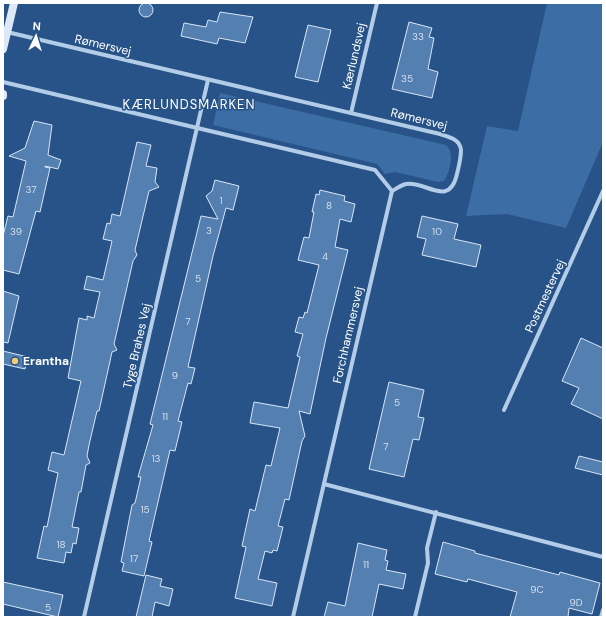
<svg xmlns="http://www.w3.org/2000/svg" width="606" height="620" viewBox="0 0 606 620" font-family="'DM Sans',sans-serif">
<rect width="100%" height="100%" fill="#275388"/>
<g fill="#3c6da4">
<path d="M 547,3 L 603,3 L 603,142 L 566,228 L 507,214 L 466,216 L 487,126 L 518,131 Z"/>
<path d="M 220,93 L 446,145 C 455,153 450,172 444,181 L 438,182 L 395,172 L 385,174 L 377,164 L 213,125 Z"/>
</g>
<g fill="#547fb1" stroke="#d7e6f7">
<circle cx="146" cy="10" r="7"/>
<path d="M 220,12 L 253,17 L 245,43 L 219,38 L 217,44 L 181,36 L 184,23 L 206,27 L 208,20 L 217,22 Z"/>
<path d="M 409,22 L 432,28 L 429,37 L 434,38 L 428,69 L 438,72 L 432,98 L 392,89 Z"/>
<path d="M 308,25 L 331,30 L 318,82 L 295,77 Z"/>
<path d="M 34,121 L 52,125 L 48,155 L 61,160 L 58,169 L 45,166 L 45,167 L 50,168 L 40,212 L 36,211 L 19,274 L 3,270 L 3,236 L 8,216 L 13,217 L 26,161 L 9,156 L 25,148 Z"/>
<path d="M 137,142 L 151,145 L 146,166 L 157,168 L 155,182 L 159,187 L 149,191 L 135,250 L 137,255 L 133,261 L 114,344 L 117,350 L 112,352 L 99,411 L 97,411 L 89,445 L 87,456 L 90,463 L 86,465 L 81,492 L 79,492 L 72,527 L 79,528 L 76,544 L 73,543 L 71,553 L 66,552 L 64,563 L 37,558 L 44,526 L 47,527 L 58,473 L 48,470 L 52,452 L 64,455 L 81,381 L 68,378 L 79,318 L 87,320 L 87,316 L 94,318 L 100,292 L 84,289 L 87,276 L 103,280 L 112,241 L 103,239 L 107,223 L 110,224 L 112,214 L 120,216 Z"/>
<path d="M 215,180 L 239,186 L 233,210 L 226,208 L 213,256 L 188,367 L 195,368 L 191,384 L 188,383 L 178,421 L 182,422 L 175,451 L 170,450 L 149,541 L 152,542 L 144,576 L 122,571 L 124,563 L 121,562 L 132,505 L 135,503 L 141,477 L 138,477 L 153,425 L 150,424 L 201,216 L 218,219 L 206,196 L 212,191 Z"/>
<path d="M 320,190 L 345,196 L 344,201 L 355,204 L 351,222 L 340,219 L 335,247 L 348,250 L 326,338 L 310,414 L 299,411 L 305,436 L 302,441 L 289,500 L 285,499 L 278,526 L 283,527 L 277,551 L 273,550 L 272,553 L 265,551 L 258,579 L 277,583 L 272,606 L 235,598 L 246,547 L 242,546 L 250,509 L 255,511 L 266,465 L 271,466 L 280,428 L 250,423 L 254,402 L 288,408 L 300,357 L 297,356 L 303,334 L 295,332 L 299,317 L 303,318 L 305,312 L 307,313 L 319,265 L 298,260 L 304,237 L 309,238 L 314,212 L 312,212 L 316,194 L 319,195 Z"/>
<path d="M 422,216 L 458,224 L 454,239 L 481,245 L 476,267 L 422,255 L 426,239 L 417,237 Z"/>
<path d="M 3,291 L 19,296 L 8,343 L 3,342 Z"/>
<path d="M 581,338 L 603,348 L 603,419 L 571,404 L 579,388 L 562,381 Z"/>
<path d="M 3,351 L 28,357 L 25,369 L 3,364 Z"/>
<path d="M 389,382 L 424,390 L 418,417 L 424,418 L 419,440 L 413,439 L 404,477 L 369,469 Z"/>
<path d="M 579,456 L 603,462 L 603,475 L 575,468 Z"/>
<path d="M 443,542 L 475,551 L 475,553 L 559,575 L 560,572 L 600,583 L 592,614 L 569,608 L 568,617 L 510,617 L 517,592 L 468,579 L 467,582 L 435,574 Z"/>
<path d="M 358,543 L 387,550 L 385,560 L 388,561 L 386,570 L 406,574 L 403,589 L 379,584 L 372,617 L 324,617 L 328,602 L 345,606 Z"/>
<path d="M 146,575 L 162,579 L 160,586 L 173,589 L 169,606 L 155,602 L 152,617 L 136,617 Z"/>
<path d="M 3,582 L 63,595 L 58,617 L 3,604 Z"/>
</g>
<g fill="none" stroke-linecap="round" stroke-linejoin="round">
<g stroke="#b3cde8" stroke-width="4">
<path d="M 7,32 L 440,134 C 449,137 460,139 461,150 C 461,158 459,166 457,174 C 449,209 425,180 406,184 C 401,185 396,189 392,191"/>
<path d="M 3,82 L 375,170 L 392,191"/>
<path d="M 351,113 L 377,3"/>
<path d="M 504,410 L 603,191"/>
<path d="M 324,484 L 603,557"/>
<path d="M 84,617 L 208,80"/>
<path d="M 293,617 L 392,191"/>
<path d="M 415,617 L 428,563 L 427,548 L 436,512"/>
<path d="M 601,617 L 603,610"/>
</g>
<g stroke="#dde9f7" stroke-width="8">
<path d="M 3,49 L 14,3"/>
<path d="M 3,94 L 3,96"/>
</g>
</g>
<circle fill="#f1cc79" stroke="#275388" stroke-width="1.5" cx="15" cy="361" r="4"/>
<g text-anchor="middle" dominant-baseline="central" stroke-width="3" stroke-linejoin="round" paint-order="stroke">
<g font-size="10" fill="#d4dfec">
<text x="418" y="36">33</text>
<text x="407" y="78">35</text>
<text x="31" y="189">37</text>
<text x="221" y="200">1</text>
<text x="329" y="205">8</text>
<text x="209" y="230">3</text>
<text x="16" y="231">39</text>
<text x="437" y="231">10</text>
<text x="325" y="256">4</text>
<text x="198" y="278">5</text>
<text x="188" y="321">7</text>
<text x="175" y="375">9</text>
<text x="397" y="402">5</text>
<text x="165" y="416">11</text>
<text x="386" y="446">7</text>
<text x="156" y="458">13</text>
<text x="145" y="509">15</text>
<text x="61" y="544">18</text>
<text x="134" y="558">17</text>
<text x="366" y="564">11</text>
<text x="537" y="589">9C</text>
<text x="576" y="602">9D</text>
<text x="48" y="607">5</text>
</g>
<g font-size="12" fill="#fff" stroke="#275388">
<text transform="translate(103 45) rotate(13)">Rømersvej</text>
<text transform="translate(354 56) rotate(-77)">Kærlundsvej</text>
<text transform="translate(419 119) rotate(14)">Rømersvej</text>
<text transform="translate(545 296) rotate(-65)">Postmestervej</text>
<text transform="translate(348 335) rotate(-77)">Forchhammersvej</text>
<text transform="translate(137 346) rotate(-77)">Tyge Brahes Vej</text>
</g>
<g font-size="12" font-weight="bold" fill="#fff" stroke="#275388" text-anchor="start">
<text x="23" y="361">Erantha</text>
</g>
<g font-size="13" letter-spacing="1" fill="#fff" stroke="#275388">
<text x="189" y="104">KÆRLUNDSMARKEN</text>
</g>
</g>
<rect width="606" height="620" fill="none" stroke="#ffffff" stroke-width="8"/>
<g transform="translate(36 36) rotate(4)" stroke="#275388" stroke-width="3" paint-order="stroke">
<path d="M0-3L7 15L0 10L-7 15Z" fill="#ffffff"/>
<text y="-6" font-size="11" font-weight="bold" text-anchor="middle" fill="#ffffff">N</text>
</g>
</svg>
